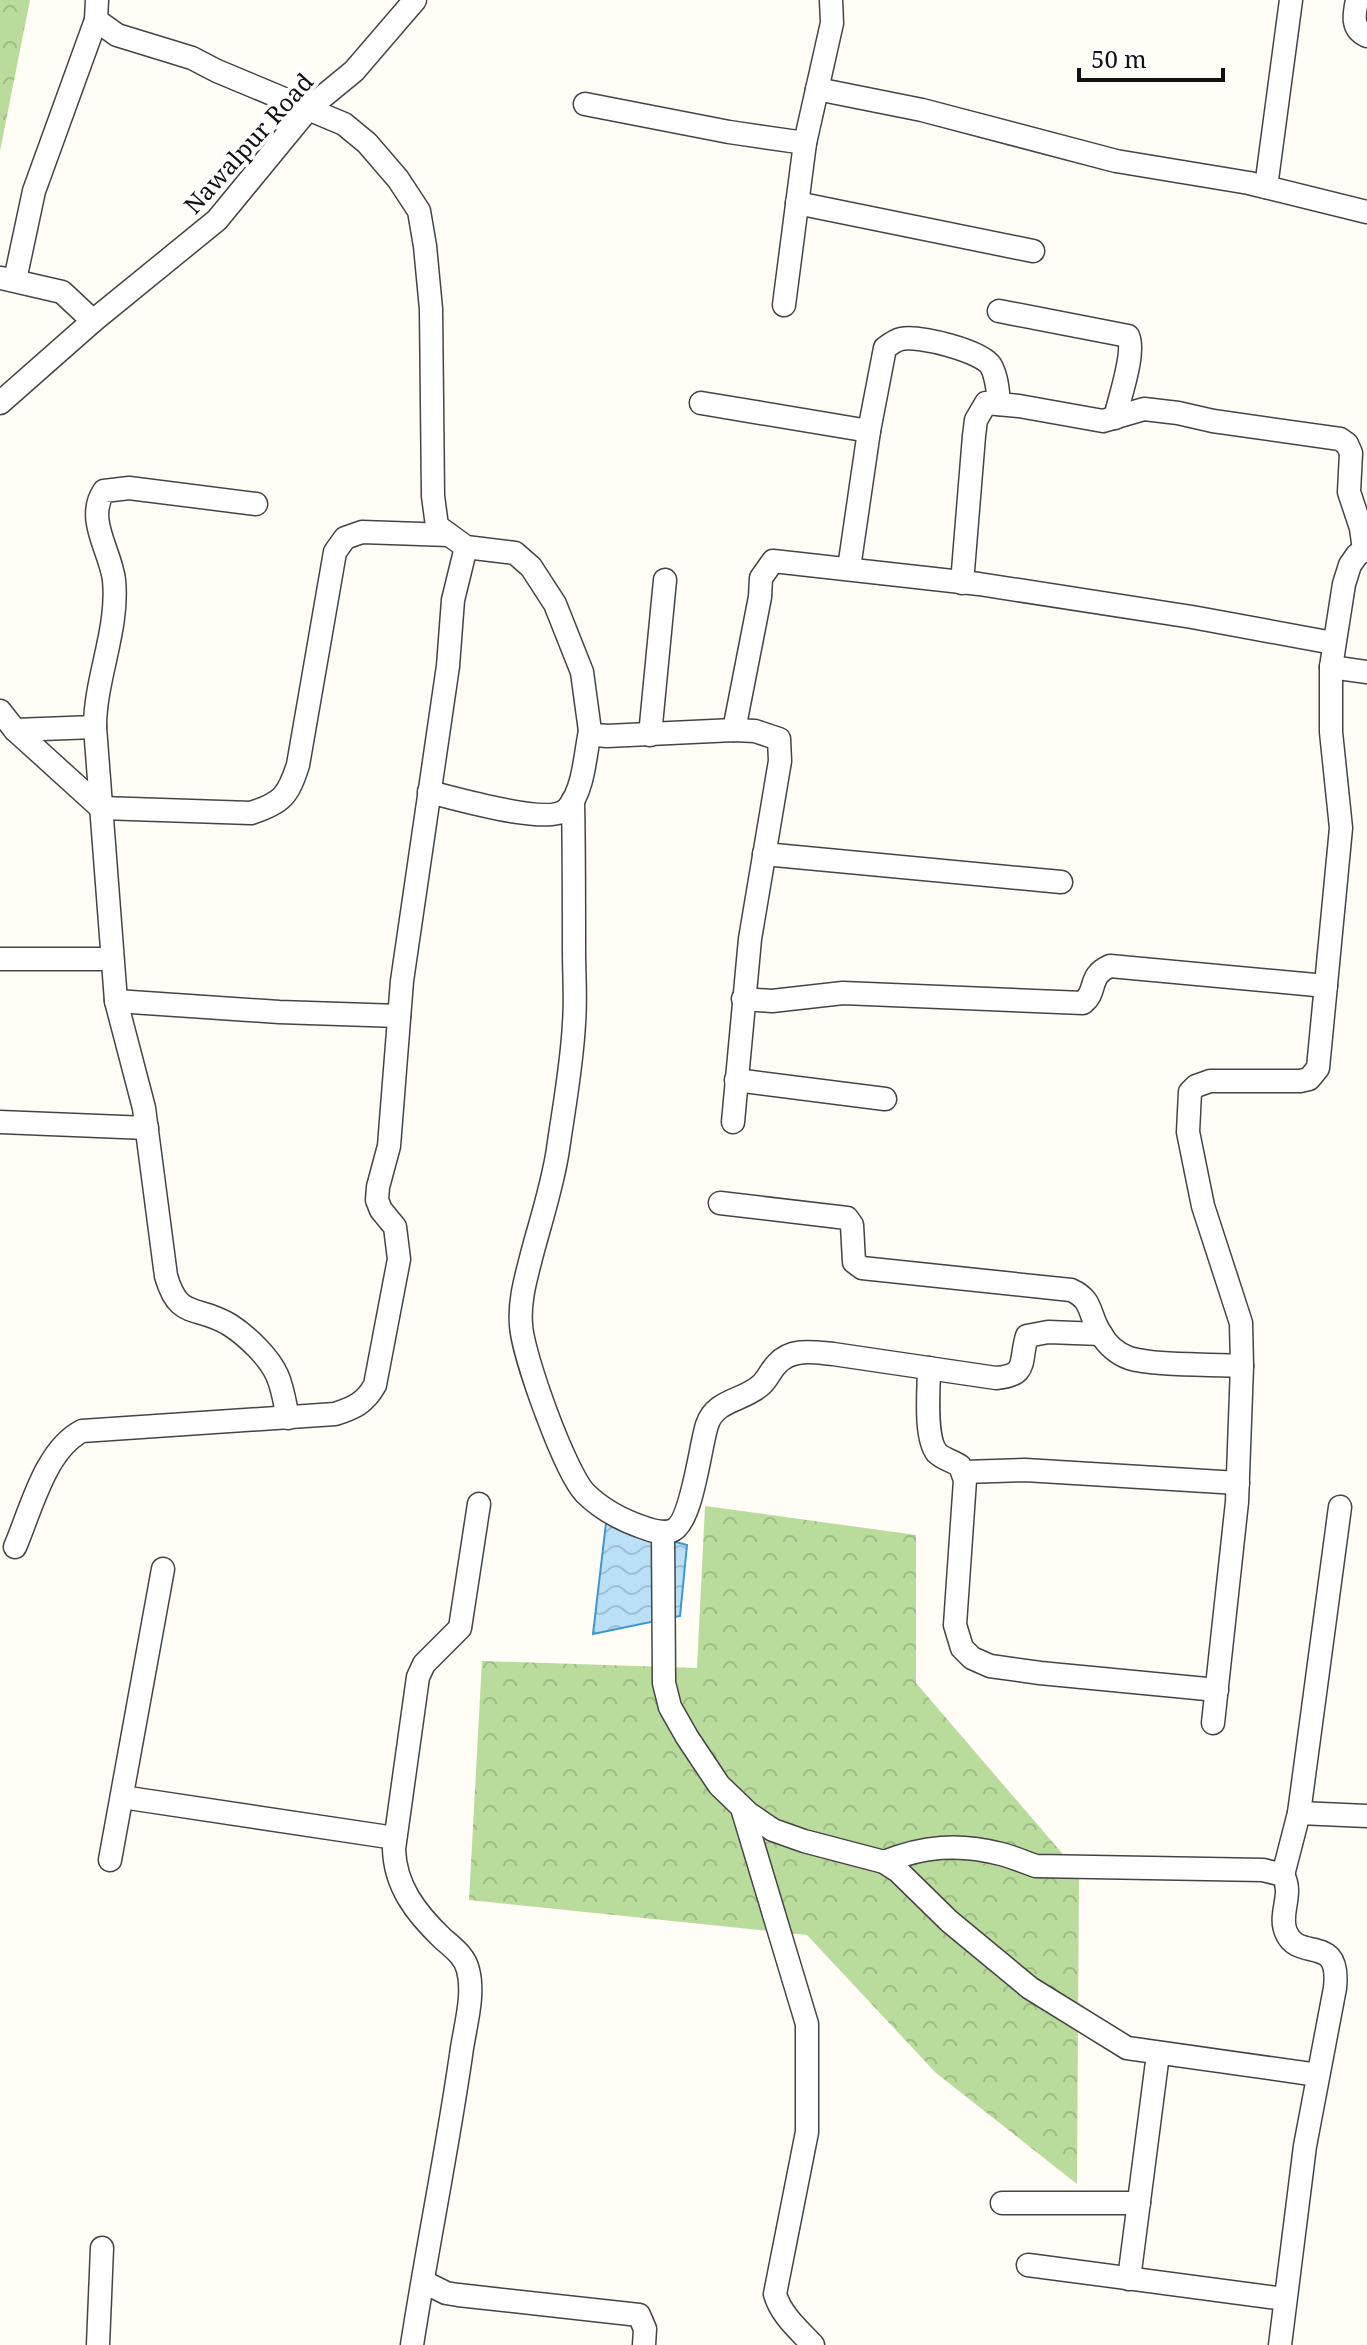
<svg xmlns="http://www.w3.org/2000/svg" width="1367" height="2345" viewBox="0 0 1367 2345" font-family="'Noto Serif',serif">
<defs>
<pattern id="forest-crowns" width="20" height="18" patternUnits="userSpaceOnUse" patternTransform="scale(2)"><rect width="20" height="18" fill="#b9dc9c"/><path d="M2 6a3 3 0 1 1 6 0M12 15a3 3 0 1 1 6 0" fill="none" stroke="#9ebc85"/></pattern>
<pattern id="water-waves" width="16" height="10" patternUnits="userSpaceOnUse" patternTransform="scale(2)"><rect width="16" height="10" fill="#b9e0f7"/><path d="M0 5q4-4 8 0t8 0" fill="none" stroke="#9ebfd3"/></pattern>
</defs>
<rect width="100%" height="100%" fill="#fffdf5"/>
<g fill="url(#forest-crowns)">
<path d="M 0,0 L 30,0 L 0,151 Z"/>
<path d="M 705,1506 L 916,1535 L 916,1683 L 1079,1873 L 1077,2184 L 936,2073 L 807,1935 L 469,1900 L 482,1661 L 697,1668 Z"/>
</g>
<path fill="url(#water-waves)" stroke="#3f96cf" stroke-width="2" d="M 606,1523 L 687,1545 L 680,1616 L 593,1634 Z"/>
<g fill="none" stroke-linecap="round" stroke-linejoin="round">
<defs>
<g id="minor">
<path d="M 97,0 L 96,20 L 117,35 L 192,58 L 217,71 L 344,124 L 367,143 L 398,179 L 419,211 L 425,246 L 431,309 L 433,496 L 437,526 L 466,547 L 515,553 L 531,567 L 555,604 L 582,672 L 590,731 L 596,735 L 607,736 L 734,730 L 755,731 L 779,739 L 780,761 L 750,939 L 733,1122"/>
<path d="M 1357,0 C 1354,15 1351,29 1367,36"/>
<path d="M 817,89 L 922,110 L 1116,161 L 1249,183 L 1367,212"/>
<path d="M 585,104 L 729,132 L 805,143"/>
<path d="M 1266,187 L 1291,0"/>
<path d="M 797,203 L 1033,251"/>
<path d="M 1,278 L 62,292 L 93,321"/>
<path d="M 15,280 L 34,191 L 96,20"/>
<path d="M 784,305 L 805,143 L 832,23 L 831,0"/>
<path d="M 999,311 L 1128,336 C 1136,352 1119,399 1115,418"/>
<path d="M 0,403 L 93,321 L 217,220 L 309,108 L 354,71 L 415,0"/>
<path d="M 701,403 L 869,431"/>
<path d="M 256,504 L 129,488 L 104,491 C 85,519 111,552 114,580 C 119,630 95,678 95,727 L 116,1001 L 144,1108 L 166,1276 C 179,1321 196,1304 230,1325 C 247,1336 269,1357 277,1375 C 283,1388 285,1404 288,1418"/>
<path d="M 849,568 L 869,431 L 885,348 C 889,345 896,340 901,339 C 919,335 982,351 991,366 C 997,377 998,391 999,404"/>
<path d="M 962,583 L 974,436 L 976,420 L 986,403 L 1019,406 L 1103,421 L 1144,409 L 1178,413 L 1213,421 L 1340,439 L 1347,444 L 1351,453 L 1349,492 L 1361,528 L 1364,550"/>
<path d="M 1331,667 L 1367,672"/>
<path d="M 0,711 L 15,730 L 101,808 L 251,813 C 282,803 288,796 298,765 L 335,552 L 345,538 L 362,532 L 449,535"/>
<path d="M 15,730 L 95,727"/>
<path d="M 734,730 L 760,597 L 761,578 L 773,561 L 979,584 L 1192,617 L 1333,643"/>
<path d="M 650,735 L 665,580"/>
<path d="M 429,792 C 454,798 551,827 568,808 C 584,789 585,755 590,731"/>
<path d="M 573,800 C 574,850 574,900 574,951 C 574,975 576,999 574,1023 C 572,1065 564,1107 558,1149 C 553,1184 541,1220 532,1254 C 526,1278 519,1300 521,1325 C 523,1356 565,1472 585,1493 C 600,1508 622,1520 642,1527 C 650,1530 661,1534 671,1531 C 692,1525 700,1446 707,1425 C 715,1399 745,1401 762,1384 C 768,1378 771,1370 777,1364 C 791,1348 813,1352 833,1354 L 996,1378 C 1029,1375 1019,1362 1027,1336 L 1048,1332 L 1101,1334"/>
<path d="M 764,854 L 1061,882"/>
<path d="M 0,959 L 112,959"/>
<path d="M 743,999 L 772,1001 L 843,993 L 1083,1003 C 1098,991 1087,976 1110,966 L 1326,986"/>
<path d="M 116,1001 L 279,1012 L 399,1016"/>
<path d="M 736,1080 L 885,1099"/>
<path d="M 0,1122 L 147,1128"/>
<path d="M 720,1203 L 847,1218 L 852,1225 L 854,1262 L 862,1268 L 1071,1290 C 1094,1300 1088,1315 1101,1334 C 1107,1345 1118,1354 1129,1358 C 1154,1366 1213,1364 1242,1366"/>
<path d="M 929,1368 C 929,1388 924,1437 937,1453 C 943,1459 953,1461 960,1466 L 965,1480 L 955,1625 L 962,1648 L 972,1658 L 990,1666 L 1040,1673 L 1217,1690"/>
<path d="M 964,1472 L 1025,1470 L 1238,1483"/>
<path d="M 663,1532 L 664,1683 L 670,1707 L 687,1737 L 719,1785 L 748,1813 L 773,1830 L 804,1841 L 884,1862 L 898,1871 L 949,1921 L 1030,1988 L 1127,2048 L 1318,2075"/>
<path d="M 15,1547 C 31,1510 45,1450 82,1431 L 335,1414 C 354,1408 365,1403 375,1385 L 399,1259 L 395,1227 L 381,1210 L 377,1200 L 378,1187 L 389,1146 L 402,981 L 448,666 L 453,600 L 466,547"/>
<path d="M 1213,1723 L 1237,1502 L 1242,1366 L 1241,1323 L 1203,1206 L 1188,1132 L 1190,1092 L 1196,1086 L 1210,1081 L 1300,1081 L 1309,1079 L 1318,1068 L 1341,828 L 1331,732 L 1331,667 L 1344,584 L 1350,565 L 1357,555 L 1367,548"/>
<path d="M 122,1797 L 395,1838"/>
<path d="M 742,1808 L 807,2024 L 807,2132 L 775,2294 C 781,2315 798,2329 813,2345"/>
<path d="M 1299,1813 L 1367,1816"/>
<path d="M 110,1860 L 163,1569"/>
<path d="M 884,1862 C 923,1846 959,1843 1001,1854 C 1013,1857 1024,1862 1036,1866 L 1263,1870 L 1283,1875 C 1294,1894 1278,1914 1286,1932 C 1298,1963 1341,1932 1335,1988 L 1305,2146 L 1280,2345"/>
<path d="M 1283,1875 L 1299,1813 L 1340,1507"/>
<path d="M 1002,2203 L 1139,2203"/>
<path d="M 1028,2265 L 1285,2299"/>
<path d="M 1129,2279 L 1158,2054"/>
<path d="M 424,2282 L 446,2293 L 458,2295 L 639,2315 L 645,2329 L 644,2345"/>
<path d="M 98,2345 L 102,2248"/>
<path d="M 412,2345 C 427,2248 447,2152 461,2055 C 464,2030 475,1996 468,1970 C 465,1956 452,1947 442,1938 C 416,1913 395,1886 394,1849 L 418,1677 L 424,1664 L 460,1628 L 479,1504"/>
</g>
</defs>
<use href="#minor" stroke="#444" stroke-width="25"/>
<use href="#minor" stroke="#fff" stroke-width="22"/>
</g>
<g text-anchor="middle" dominant-baseline="central" stroke-width="8" stroke-linejoin="round" paint-order="stroke">
<g font-size="24" fill="#111" stroke="#fff">
<text transform="translate(248 143) rotate(-48)">Nawalpur Road</text>
</g>
</g>
<path d="M1079 68v12h144v-12" fill="none" stroke="#111111" stroke-width="4"/>
<text x="1091" y="68" font-size="24" fill="#111111" stroke="#ffffff" stroke-width="6" paint-order="stroke">50 m</text>
</svg>
